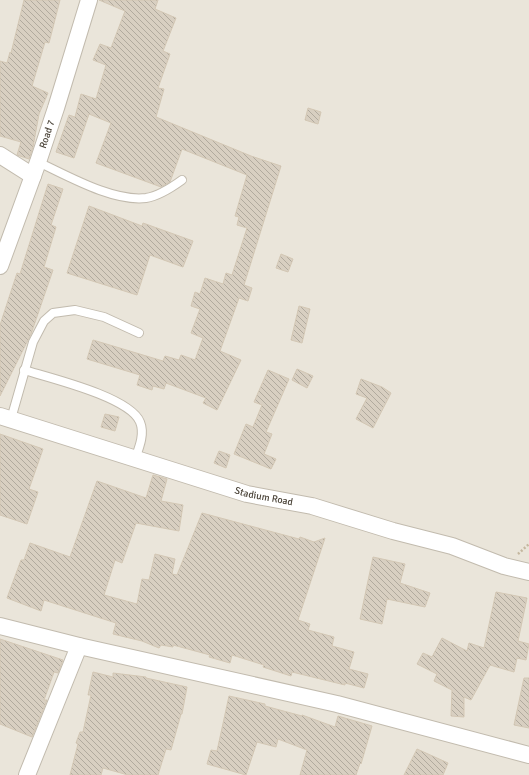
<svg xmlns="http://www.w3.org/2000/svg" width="529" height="775" viewBox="0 0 529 775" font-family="Signika,sans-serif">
<defs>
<pattern id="building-back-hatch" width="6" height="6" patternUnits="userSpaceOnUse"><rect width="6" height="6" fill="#d8cfc1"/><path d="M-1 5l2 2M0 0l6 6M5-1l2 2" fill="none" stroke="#b1aa9e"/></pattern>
</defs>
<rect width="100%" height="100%" fill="#f6f3ec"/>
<rect fill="#eae5da" x="0" y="0" width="529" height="775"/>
<g fill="url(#building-back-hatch)" stroke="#d3c7b4">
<path d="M 24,0 L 60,0 L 49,43 L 45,42 L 32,86 L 48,93 L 39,114 L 33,147 L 29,159 L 17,155 L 21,142 L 0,136 L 0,61 L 7,63 L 10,52 L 11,53 Z"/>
<path d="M 99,0 L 158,0 L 155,9 L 176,18 L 163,51 L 170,54 L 158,88 L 164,89 L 156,117 L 251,156 L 281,166 L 244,285 L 252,288 L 248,301 L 239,298 L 220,351 L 241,360 L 217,410 L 203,403 L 206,398 L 166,383 L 164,389 L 153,386 L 152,390 L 137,385 L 140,375 L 87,359 L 93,340 L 163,361 L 165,356 L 179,360 L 181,355 L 195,360 L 203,338 L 191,333 L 200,309 L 191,306 L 195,292 L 200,294 L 205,278 L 223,284 L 226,273 L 232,275 L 247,228 L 237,225 L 239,217 L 235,216 L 247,175 L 182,149 L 170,182 L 161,187 L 96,163 L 111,123 L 89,114 L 74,158 L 56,152 L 69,115 L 75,117 L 81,94 L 96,99 L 106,65 L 93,60 L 100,44 L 111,48 L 125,11 Z"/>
<path d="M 308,108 L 321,112 L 318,124 L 305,120 Z"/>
<path d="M 48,184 L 63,189 L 51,225 L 56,227 L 44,267 L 53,270 L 31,334 L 0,396 L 0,325 L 17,273 L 20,274 Z"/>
<path d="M 89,206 L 142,226 L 143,223 L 193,241 L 183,267 L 150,255 L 137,295 L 67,273 Z"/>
<path d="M 281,254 L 293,259 L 288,272 L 276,268 Z"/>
<path d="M 299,306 L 310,309 L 302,343 L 291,340 Z"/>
<path d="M 297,369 L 313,376 L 307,388 L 292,380 Z"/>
<path d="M 268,370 L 289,379 L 266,432 L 272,434 L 264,454 L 276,459 L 271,469 L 234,454 L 246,424 L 253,427 L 262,405 L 254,402 Z"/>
<path d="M 361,379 L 382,387 L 391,393 L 373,428 L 356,419 L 367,398 L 356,394 Z"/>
<path d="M 105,414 L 119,417 L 115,431 L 101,427 Z"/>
<path d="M 0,434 L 43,449 L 29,489 L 38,492 L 27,524 L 0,515 Z"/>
<path d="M 219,451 L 230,455 L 226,468 L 214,463 Z"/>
<path d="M 153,475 L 167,479 L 161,501 L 183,505 L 179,531 L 136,523 L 122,563 L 115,560 L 104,595 L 137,604 L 142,579 L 149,580 L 155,554 L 175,559 L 172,574 L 177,575 L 202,513 L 299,539 L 300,537 L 314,542 L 325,538 L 298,620 L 310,624 L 308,630 L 334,637 L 332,646 L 354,652 L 349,669 L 368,674 L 364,688 L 345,683 L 345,685 L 292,672 L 291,676 L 263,667 L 264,665 L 232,655 L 230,663 L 209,657 L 210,655 L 173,645 L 173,647 L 161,645 L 159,648 L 142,641 L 113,634 L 116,623 L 44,600 L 41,611 L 7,598 L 21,560 L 24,560 L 30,543 L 70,557 L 97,481 L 146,498 Z"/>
<path d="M 373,557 L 405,564 L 400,583 L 430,593 L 425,607 L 387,599 L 382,624 L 360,619 Z"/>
<path d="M 496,592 L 527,598 L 518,641 L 529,644 L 526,660 L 517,658 L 514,672 L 490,665 L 471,700 L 464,697 L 464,717 L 451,716 L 452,690 L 434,681 L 437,674 L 417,664 L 423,653 L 432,657 L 442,638 L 467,651 L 469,643 L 484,648 Z"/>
<path d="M 0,639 L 63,660 L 58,673 L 54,672 L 44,700 L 47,700 L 32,737 L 0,724 Z"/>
<path d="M 93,672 L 113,677 L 113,673 L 146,677 L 146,678 L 187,687 L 182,714 L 181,714 L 171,750 L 166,749 L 158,775 L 128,775 L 103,768 L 101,775 L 70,775 L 78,744 L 76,743 L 80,732 L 83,732 L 91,695 L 88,695 Z"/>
<path d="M 524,678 L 529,678 L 529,728 L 514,725 Z"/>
<path d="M 229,696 L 265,704 L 265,706 L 302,716 L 302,715 L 335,727 L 338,716 L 372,726 L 361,764 L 360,763 L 356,775 L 300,775 L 307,750 L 278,739 L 276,747 L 257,742 L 246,775 L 207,764 L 211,750 L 217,751 Z"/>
<path d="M 417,749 L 448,763 L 443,775 L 404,775 Z"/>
</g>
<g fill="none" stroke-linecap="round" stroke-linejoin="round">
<defs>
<g id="service">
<path d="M 38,162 C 68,176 113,202 146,198 C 159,196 171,188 182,180"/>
<path d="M 24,370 C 50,378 130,397 140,422 C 145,434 139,448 135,459"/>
<path d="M 11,419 L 33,342 L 44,321 L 53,313 L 75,310 L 104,317 L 139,333"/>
</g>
<g id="minor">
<path d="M 0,155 L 33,176"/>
<path id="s1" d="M 0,266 L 38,162 L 56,108 L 89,0"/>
<path id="s2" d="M 0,416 L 247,494 L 312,506 L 393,531 L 452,546 L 504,566 L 529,572"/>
<path d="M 0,626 L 79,646 L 337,704 L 529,755"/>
<path d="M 27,775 L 79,646"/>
</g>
</defs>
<use href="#service" stroke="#c2bbae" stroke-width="10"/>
<use href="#minor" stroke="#c2bbae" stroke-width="18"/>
<path stroke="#c4b79f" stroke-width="2.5" stroke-dasharray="2 2" stroke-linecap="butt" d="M 518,554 L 529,544"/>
<use href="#service" stroke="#fff" stroke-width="8"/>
<use href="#minor" stroke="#fff" stroke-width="16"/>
</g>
<g text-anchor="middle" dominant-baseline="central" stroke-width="3.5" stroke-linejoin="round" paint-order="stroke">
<g font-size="10" fill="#4b4439" stroke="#fff">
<text stroke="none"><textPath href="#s1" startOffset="140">Road 7</textPath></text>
<text stroke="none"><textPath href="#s2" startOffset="276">Stadium Road</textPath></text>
</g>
</g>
</svg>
